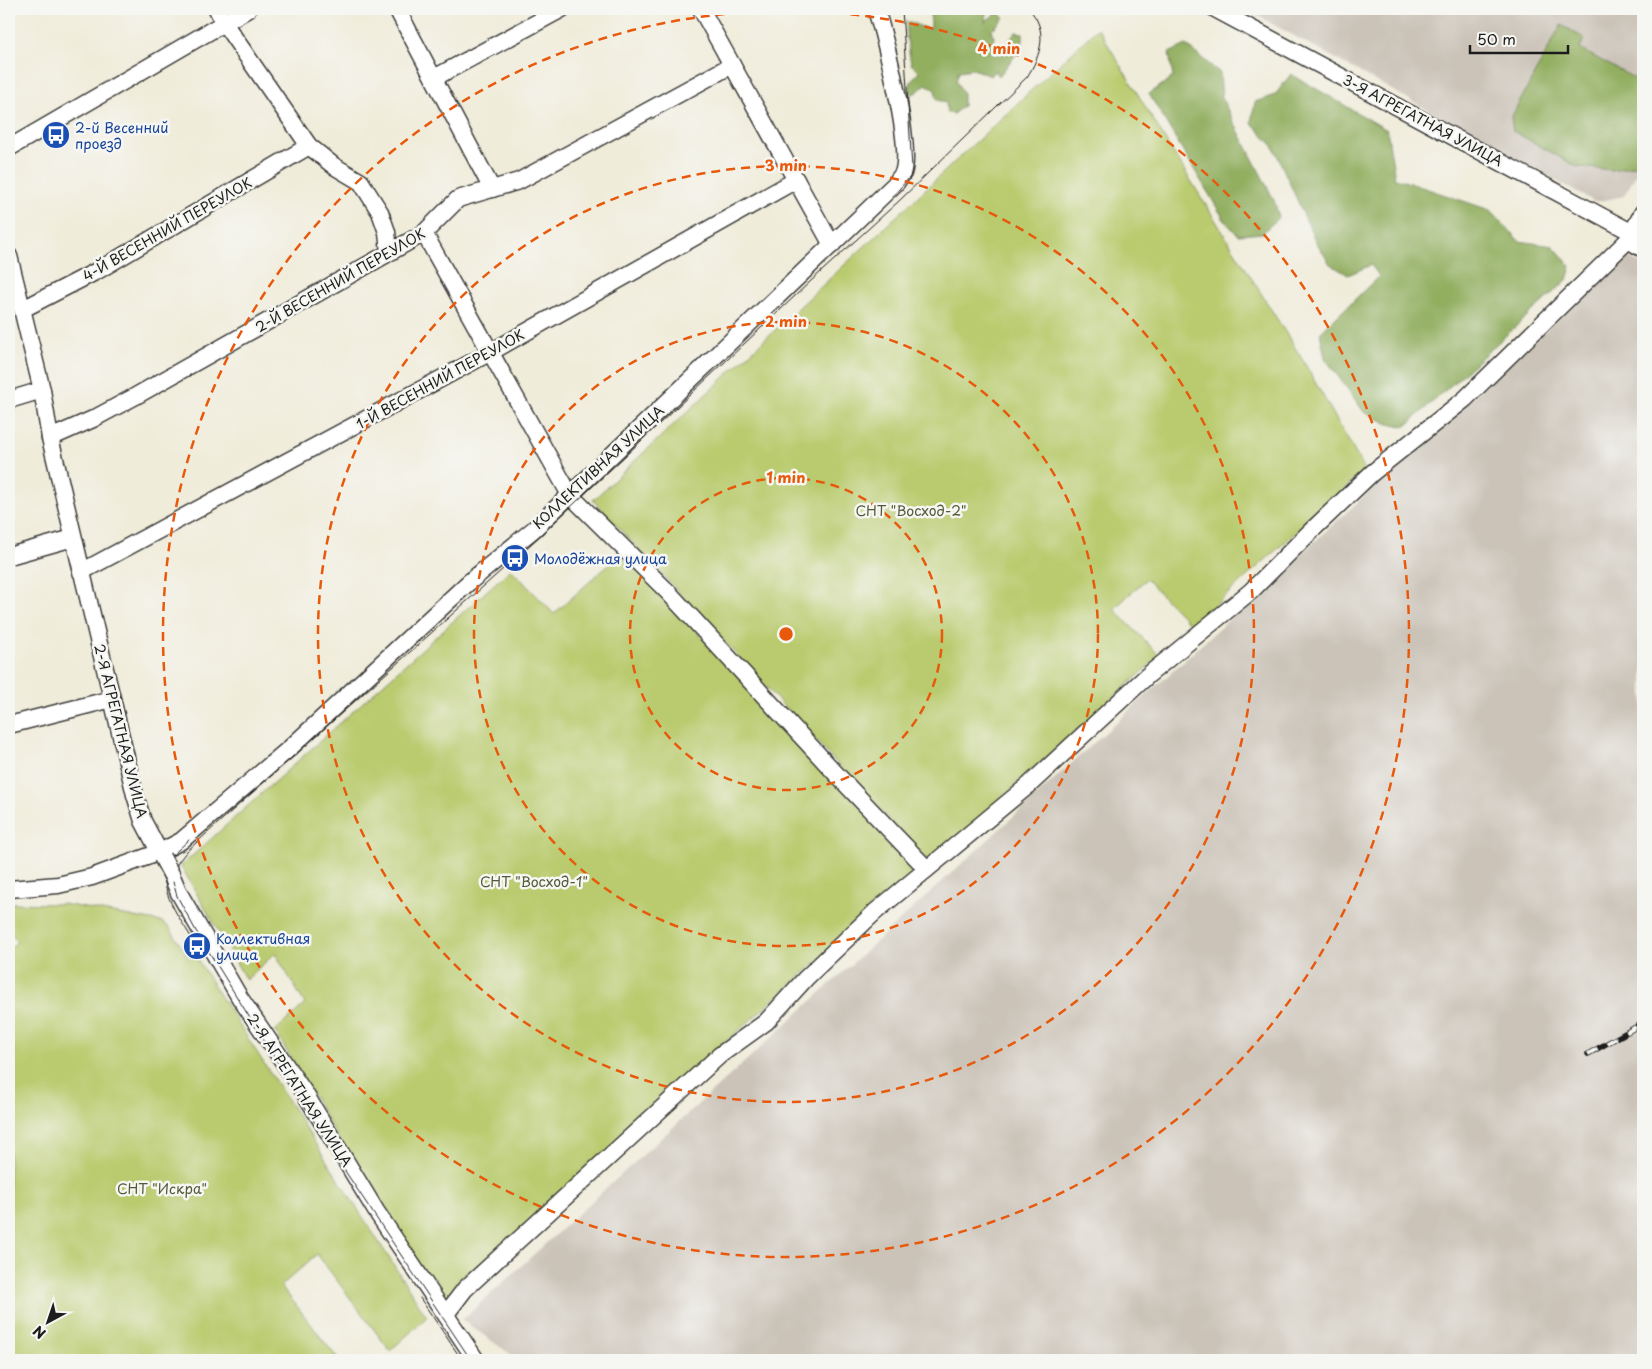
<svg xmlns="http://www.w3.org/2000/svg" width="1652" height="1369" viewBox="0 0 1652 1369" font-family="'Playpen Sans',sans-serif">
<rect width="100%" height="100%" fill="#f6f6f2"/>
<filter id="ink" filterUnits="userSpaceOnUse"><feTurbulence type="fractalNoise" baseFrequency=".02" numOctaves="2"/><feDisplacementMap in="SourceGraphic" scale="10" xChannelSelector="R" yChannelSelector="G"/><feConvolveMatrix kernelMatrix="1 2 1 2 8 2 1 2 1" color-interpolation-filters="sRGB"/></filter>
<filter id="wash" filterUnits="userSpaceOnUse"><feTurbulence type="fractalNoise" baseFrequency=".0096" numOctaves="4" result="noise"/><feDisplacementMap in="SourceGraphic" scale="20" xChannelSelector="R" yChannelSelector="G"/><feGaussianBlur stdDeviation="1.12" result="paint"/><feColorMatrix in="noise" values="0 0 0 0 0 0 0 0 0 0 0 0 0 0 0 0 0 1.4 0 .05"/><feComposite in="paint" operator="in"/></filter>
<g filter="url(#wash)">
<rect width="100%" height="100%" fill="#f0ecda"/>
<g fill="#cbc3b8">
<path d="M 1245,9 L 1643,9 L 1643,162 L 1624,196 L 1595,202 Z"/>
<path d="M 1627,256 L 1643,265 L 1643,1360 L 519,1360 L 462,1320 Z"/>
</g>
<g fill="#b9cb6e" stroke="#6a7445">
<path d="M 1098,28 L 1166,141 L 1302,359 L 1365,470 L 1192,626 L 1146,579 L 1114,609 L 1160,656 L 929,863 L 593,500 Z"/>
<path d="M 622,552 L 921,870 L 711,1055 L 444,1303 L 375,1201 L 275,1031 L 305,1004 L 275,953 L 246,980 L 181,866 L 511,569 L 554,614 Z"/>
<path d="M 9,903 L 63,904 L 162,922 L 170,928 L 189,959 L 195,956 L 427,1317 L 390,1351 L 317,1254 L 281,1286 L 339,1360 L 9,1360 L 9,949 L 17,942 L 9,931 Z"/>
</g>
<g fill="#92af61" stroke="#57663e">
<path d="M 931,9 L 987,9 L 985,22 L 998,11 L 1004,18 L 991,31 L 994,37 L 991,53 L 996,56 L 1016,32 L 1023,33 L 1023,41 L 1018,52 L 999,76 L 995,70 L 991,76 L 973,69 L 959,71 L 956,81 L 963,93 L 963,106 L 953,114 L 947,113 L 946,102 L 937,100 L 935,90 L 926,84 L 917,92 L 911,95 C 907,84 912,79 919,72 L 911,64 L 906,34 L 907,22 C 915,23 922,28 930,29 C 933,20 928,16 931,9 Z"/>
<path d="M 1561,25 L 1584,38 L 1580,49 L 1643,83 L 1643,155 L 1636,165 L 1612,170 L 1577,167 L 1513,131 L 1511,118 Z"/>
<path d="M 1186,45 L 1220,73 L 1222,99 L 1274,200 L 1279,217 L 1263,233 L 1238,235 L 1225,221 L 1149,94 L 1173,77 L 1169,53 Z"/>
<path d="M 1291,74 L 1387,130 L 1395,178 L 1490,210 L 1519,241 L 1553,246 L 1571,266 L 1567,280 L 1406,426 L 1389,424 L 1364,412 L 1325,358 L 1320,333 L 1379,276 L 1371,265 L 1348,275 L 1330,264 L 1315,240 L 1273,146 L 1251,122 L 1255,102 L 1275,95 Z"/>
</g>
</g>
<g filter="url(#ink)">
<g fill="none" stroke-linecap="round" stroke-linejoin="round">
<defs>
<g id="minor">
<path d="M 217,9 L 224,23 L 309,146 L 334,166 L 361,182 L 380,212 L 387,232 L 389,252"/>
<path d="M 397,9 L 492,189"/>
<path d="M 701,9 L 832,245"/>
<path d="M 1215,9 L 1631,232"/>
<path d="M 434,78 L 562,9"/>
<path d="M 9,148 L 248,9"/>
<path d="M 424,233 L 570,495 L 669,593 L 839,777 L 927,869"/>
<path d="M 1628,240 L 1643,249"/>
<path d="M 9,256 L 42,390 L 50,438 L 135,795 L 143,821 L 162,857"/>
<path d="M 23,309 L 97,271 L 309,146"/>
<path d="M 9,400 L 42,390"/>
<path d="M 50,438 L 93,419 L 134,397 L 424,233 L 458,199 L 519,181 L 732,65"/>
<path d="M 9,556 L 73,538"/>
<path d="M 81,572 L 489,353 L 796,180"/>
<path d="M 9,725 L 112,699"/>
<path d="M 171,874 L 179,893 L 240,998 L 304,1092 L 376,1211 L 476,1360"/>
<path d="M 9,889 L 58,885 L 92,877 L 160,852 L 181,841 L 290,748 L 468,583 L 534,529 L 570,495 L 896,183 C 898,180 901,176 903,173 C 913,147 885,39 876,9"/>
<path d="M 446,1314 L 465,1289 L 720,1055 L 766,1022 L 806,978 L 875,912 L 1029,785 L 1147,676 L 1251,591 L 1310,532 L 1372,473 L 1465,399 L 1628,240 L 1643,212"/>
</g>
</defs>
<use href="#minor" stroke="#3c3b38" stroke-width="19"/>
<use href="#minor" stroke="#fff" stroke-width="16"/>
<g stroke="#1c1c1c" stroke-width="1">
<path d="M 892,197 L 910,177 L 912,168 L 902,9"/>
<path d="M 189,840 C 184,845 177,850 172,856 C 152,883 178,915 191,937"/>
<path d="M 420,1298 L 462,1360"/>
<path d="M 471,1360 L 343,1168 L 196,931 L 177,896 L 171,875 L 179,861 L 187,851 L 541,535 L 812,280 L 899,201 L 1027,77 C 1041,55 1049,30 1029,9"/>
</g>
<defs>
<path id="rail" d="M 1588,1054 L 1643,1023"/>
</defs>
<use href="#rail" stroke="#1c1c1c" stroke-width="5.5"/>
<use href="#rail" stroke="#f6f6f2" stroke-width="4" stroke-dasharray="11" stroke-linecap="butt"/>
<defs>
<path id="minor-bridge" d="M 162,857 L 171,874"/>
</defs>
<use href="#minor-bridge" stroke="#3c3b38" stroke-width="19" stroke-linecap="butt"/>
<use href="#minor-bridge" stroke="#fff" stroke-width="16"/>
</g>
</g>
<g fill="none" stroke="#e8590c" stroke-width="2.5" stroke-dasharray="9 6">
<circle cx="786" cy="634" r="156"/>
<circle cx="786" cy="634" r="312"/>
<circle cx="786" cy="634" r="468"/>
<circle cx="786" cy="634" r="623"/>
</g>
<defs>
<symbol id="bus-disc" viewBox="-11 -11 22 22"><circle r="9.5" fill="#1a4fb4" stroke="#f6f6f2"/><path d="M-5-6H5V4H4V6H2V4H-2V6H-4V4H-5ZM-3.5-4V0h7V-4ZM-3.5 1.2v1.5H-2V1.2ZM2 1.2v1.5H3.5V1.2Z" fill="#fff"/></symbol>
</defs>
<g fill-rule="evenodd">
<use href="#bus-disc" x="40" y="119" width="32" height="32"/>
<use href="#bus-disc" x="499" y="542" width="32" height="32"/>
<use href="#bus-disc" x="181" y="930" width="32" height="32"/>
</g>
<g text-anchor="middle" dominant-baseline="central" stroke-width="5" stroke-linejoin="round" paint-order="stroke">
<g font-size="14" fill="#1c1c1c" stroke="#f6f6f2">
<text transform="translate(1423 120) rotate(28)">3-Я АГРЕГАТНАЯ УЛИЦА</text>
<text transform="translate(167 229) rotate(-30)">4-Й ВЕСЕННИЙ ПЕРЕУЛОК</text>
<text transform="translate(340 280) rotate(-30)">2-Й ВЕСЕННИЙ ПЕРЕУЛОК</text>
<text transform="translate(440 379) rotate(-29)">1-Й ВЕСЕННИЙ ПЕРЕУЛОК</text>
<text transform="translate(598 467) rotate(-43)">КОЛЛЕКТИВНАЯ УЛИЦА</text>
<text transform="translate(121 731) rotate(76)">2-Я АГРЕГАТНАЯ УЛИЦА</text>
<text transform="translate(300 1090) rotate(57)">2-Я АГРЕГАТНАЯ УЛИЦА</text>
</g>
<g font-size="14" fill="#164399" stroke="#f6f6f2" text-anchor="start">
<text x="75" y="127">2-й Весенний<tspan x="75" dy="16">проезд</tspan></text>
<text x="534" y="558">Молодёжная улица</text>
<text x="216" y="938">Коллективная<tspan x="216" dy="16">улица</tspan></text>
</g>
<g font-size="14" fill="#535939" stroke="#f6f6f2">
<text x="911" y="510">СНТ "Восход-2"</text>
<text x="534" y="881">СНТ "Восход-1"</text>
<text x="162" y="1188">СНТ "Искра"</text>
</g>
</g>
<circle cx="786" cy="634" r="8" fill="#e8590c" stroke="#f6f6f2" stroke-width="2.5"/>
<g font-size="15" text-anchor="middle" font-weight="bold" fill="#e8590c" stroke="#f6f6f2" stroke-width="5" stroke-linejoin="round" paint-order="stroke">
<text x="999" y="54">4 min</text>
<text x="786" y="171">3 min</text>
<text x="786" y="327">2 min</text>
<text x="786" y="483">1 min</text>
</g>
<rect width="1652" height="1369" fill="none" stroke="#f6f6f2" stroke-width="30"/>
<g transform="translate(48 1322) rotate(220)" stroke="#f6f6f2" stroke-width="4" paint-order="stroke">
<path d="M0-4L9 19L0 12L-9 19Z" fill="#1c1c1c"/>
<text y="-8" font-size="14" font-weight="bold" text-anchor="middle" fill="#1c1c1c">N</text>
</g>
<path d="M1470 45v8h98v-8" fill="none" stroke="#1c1c1c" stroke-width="2.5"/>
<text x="1477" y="45" font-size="15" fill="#1c1c1c" stroke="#f6f6f2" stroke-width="4" paint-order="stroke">50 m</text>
</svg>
